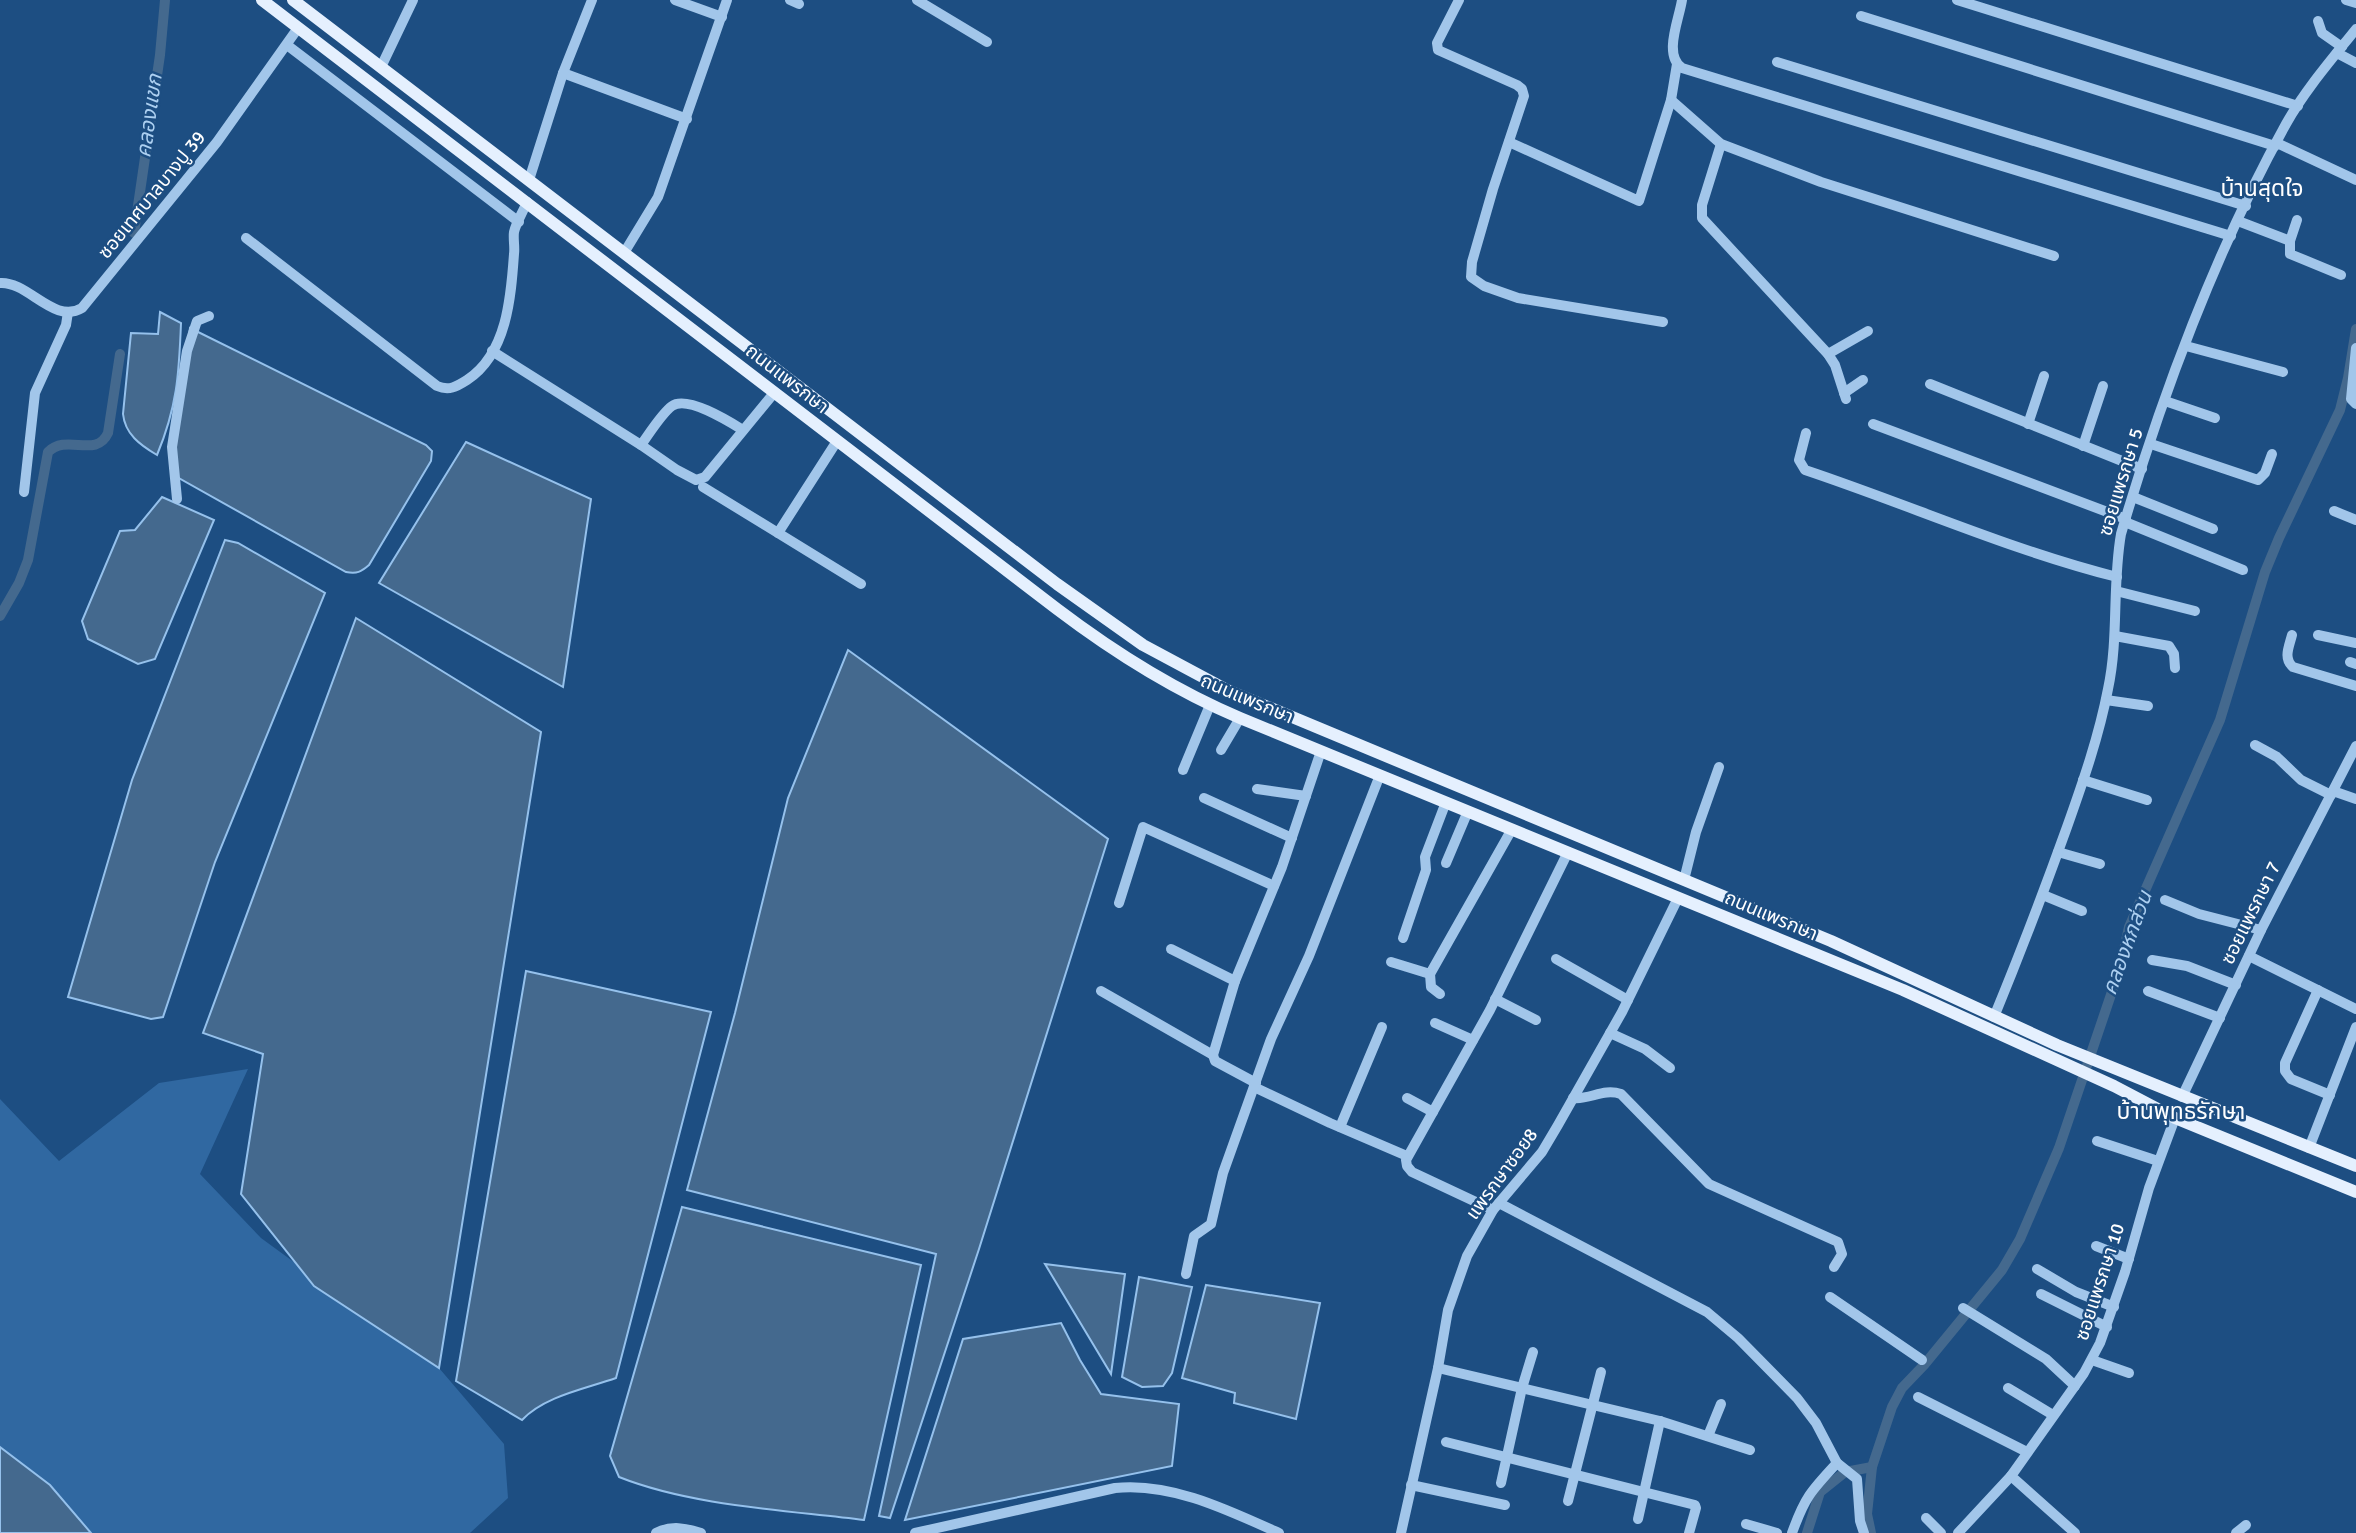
<svg xmlns="http://www.w3.org/2000/svg" width="2356" height="1533" viewBox="0 0 2356 1533" font-family="Signika,'Noto Sans Thai',sans-serif">
<rect width="100%" height="100%" fill="#1d4e82"/>
<path fill="#3068a1" d="M 248,1069 L 200,1174 L 261,1238 L 439,1368 L 504,1444 L 508,1498 L 470,1533 L 91,1533 L 50,1485 L 0,1447 L 0,1099 L 59,1161 L 159,1083 Z"/>
<g fill="#44698e" stroke="#95c1ec" stroke-width="2">
<path d="M 160,312 L 181,323 C 179,375 177,407 157,455 C 140,445 125,434 123,414 L 131,333 L 158,334 Z"/>
<path d="M 190,328 L 426,445 L 432,451 L 431,461 L 369,565 C 361,572 357,574 346,572 L 177,477 L 170,468 Z"/>
<path d="M 466,442 L 591,499 L 563,687 L 379,583 Z"/>
<path d="M 162,497 L 214,520 L 155,659 L 138,664 L 88,639 L 82,621 L 120,531 L 135,530 Z"/>
<path d="M 225,540 L 238,543 L 325,593 L 215,862 L 163,1017 L 151,1019 L 68,997 L 132,780 Z"/>
<path d="M 356,618 L 541,732 L 439,1368 L 314,1286 L 241,1194 L 263,1054 L 203,1033 Z"/>
<path d="M 848,650 L 1108,839 L 979,1249 L 890,1518 L 879,1516 L 936,1254 L 687,1190 L 735,1013 L 788,798 Z"/>
<path d="M 526,971 L 711,1012 L 616,1378 C 585,1389 545,1396 522,1420 L 456,1381 Z"/>
<path d="M 682,1207 L 921,1265 L 864,1520 C 785,1510 692,1506 619,1477 L 610,1456 Z"/>
<path d="M 1045,1264 L 1125,1274 L 1111,1374 Z"/>
<path d="M 1139,1277 L 1192,1287 L 1172,1373 L 1163,1386 L 1142,1387 L 1122,1377 Z"/>
<path d="M 1206,1285 L 1320,1303 L 1296,1419 L 1234,1403 L 1235,1393 L 1182,1378 Z"/>
<path d="M 1061,1323 L 1080,1360 L 1101,1394 L 1179,1404 L 1172,1466 L 905,1520 L 963,1339 Z"/>
<path d="M 0,1447 L 50,1485 L 91,1533 L 0,1533 Z"/>
</g>
<g fill="none" stroke-linecap="round" stroke-linejoin="round">
<g stroke="#44698e" stroke-width="10">
<path d="M 134,233 L 160,55 L 165,0"/>
<path d="M 0,616 L 19,583 L 28,560 L 48,452 C 67,433 96,459 108,433 L 120,354"/>
<path d="M 1807,1533 L 1820,1492 L 1845,1472 L 1872,1467"/>
<path d="M 1871,1533 L 1867,1514 L 1872,1467 L 1892,1407 L 1902,1388 L 1924,1365 L 2002,1270 L 2020,1239 L 2059,1148 L 2120,968 L 2129,927 L 2220,720 L 2265,572 L 2279,538 L 2340,410 L 2348,378 L 2356,329"/>
</g>
<g stroke="#a2c6ea" stroke-width="10">
<path d="M 675,0 L 722,17"/>
<path d="M 790,0 L 799,4"/>
<path d="M 917,0 L 987,42"/>
<path d="M 1459,0 L 1437,43 L 1438,50 L 1517,85 L 1522,89 L 1524,96 L 1493,189 L 1472,262 L 1471,277 L 1484,286 L 1518,298 L 1663,322"/>
<path d="M 1682,0 C 1679,20 1663,55 1682,68 L 2231,236"/>
<path d="M 1957,0 L 2298,106"/>
<path d="M 2346,0 L 2356,3"/>
<path d="M 1861,16 L 2275,146"/>
<path d="M 2318,21 L 2322,33 L 2342,47"/>
<path d="M 287,45 L 519,222"/>
<path d="M 2337,53 L 2356,63"/>
<path d="M 1777,62 L 2246,206"/>
<path d="M 381,67 L 413,0"/>
<path d="M 563,73 L 687,119"/>
<path d="M 1671,100 L 1721,144 L 1821,182 L 2054,256"/>
<path d="M 1509,142 L 1639,201 L 1671,100 L 1677,64"/>
<path d="M 2277,143 L 2356,180"/>
<path d="M 1721,144 L 1702,205 L 1702,218 L 1828,354 L 1835,365 L 1846,399"/>
<path d="M 529,180 L 563,73 L 592,0"/>
<path d="M 2238,221 L 2290,241 L 2290,254 L 2341,275"/>
<path d="M 246,238 L 437,386 C 449,391 456,387 467,380 C 507,354 511,297 514,254 C 515,247 513,239 514,232 C 516,223 523,212 527,202"/>
<path d="M 2290,241 L 2297,220"/>
<path d="M 624,253 L 658,197 L 727,0"/>
<path d="M 0,283 C 28,281 54,325 82,308 L 217,142 L 298,28"/>
<path d="M 2186,346 L 2283,372"/>
<path d="M 2356,348 L 2351,399 L 2356,404"/>
<path d="M 492,351 L 641,445 L 677,470 L 696,480 L 705,477 L 774,393"/>
<path d="M 1828,354 L 1868,331"/>
<path d="M 1930,384 L 2142,469"/>
<path d="M 1844,393 L 1863,380"/>
<path d="M 2165,401 L 2215,418"/>
<path d="M 1873,424 L 2126,519"/>
<path d="M 2028,424 L 2044,376"/>
<path d="M 1806,433 L 1799,460 L 1805,470 C 1910,505 2010,550 2117,577"/>
<path d="M 2151,444 L 2258,480 L 2265,473 L 2272,454"/>
<path d="M 641,445 C 649,434 662,413 672,406 C 687,395 730,422 743,430"/>
<path d="M 2083,446 L 2103,386"/>
<path d="M 703,487 L 861,584"/>
<path d="M 24,492 L 35,393 L 66,325 L 68,312"/>
<path d="M 2133,497 L 2213,529"/>
<path d="M 177,499 L 172,447 L 187,351 L 197,321 L 209,316"/>
<path d="M 2334,511 L 2356,520"/>
<path d="M 2125,522 L 2243,570"/>
<path d="M 778,533 L 837,441"/>
<path d="M 2116,591 L 2195,611"/>
<path d="M 2292,635 C 2289,647 2283,658 2293,667 L 2356,686"/>
<path d="M 2318,635 L 2356,643"/>
<path d="M 2115,636 L 2169,646 L 2174,654 L 2175,668"/>
<path d="M 2350,662 L 2356,664"/>
<path d="M 2106,700 L 2148,706"/>
<path d="M 2255,745 L 2277,757 L 2301,780 L 2331,795"/>
<path d="M 1221,750 L 1240,718"/>
<path d="M 1183,770 L 1210,705"/>
<path d="M 2083,780 L 2147,800"/>
<path d="M 1257,789 L 1306,796"/>
<path d="M 2333,791 L 2356,799"/>
<path d="M 1204,798 L 1292,838"/>
<path d="M 2058,852 L 2100,864"/>
<path d="M 1446,863 L 1468,811"/>
<path d="M 1684,880 L 1696,832 L 1719,767"/>
<path d="M 2043,895 L 2082,911"/>
<path d="M 2165,900 L 2199,914 L 2261,930"/>
<path d="M 1119,903 L 1143,827 L 1274,886"/>
<path d="M 1403,938 L 1426,870 L 1425,857 L 1446,802"/>
<path d="M 1171,949 L 1235,981"/>
<path d="M 2249,956 L 2356,1009"/>
<path d="M 1556,959 L 1628,1000"/>
<path d="M 2152,960 L 2187,966 L 2236,985"/>
<path d="M 1391,962 L 1430,974 L 1512,829"/>
<path d="M 1430,974 L 1431,987 L 1440,994"/>
<path d="M 2318,990 L 2285,1063 L 2285,1071 L 2291,1079 L 2330,1095"/>
<path d="M 1101,991 L 1213,1055"/>
<path d="M 2148,991 L 2220,1018"/>
<path d="M 1495,999 L 1536,1020"/>
<path d="M 1994,1017 C 2020,954 2044,891 2067,827 C 2083,782 2099,736 2108,689 C 2119,638 2112,585 2121,534 C 2161,397 2217,248 2286,124 C 2305,90 2332,59 2356,29"/>
<path d="M 1435,1023 L 1473,1040"/>
<path d="M 1610,1033 L 1645,1049 L 1670,1068"/>
<path d="M 1256,1083 L 1215,1061 L 1213,1055 L 1235,981 L 1282,867 L 1321,751"/>
<path d="M 1254,1087 L 1330,1123 L 1407,1156"/>
<path d="M 2182,1097 L 2261,930 L 2356,746"/>
<path d="M 1407,1098 L 1433,1112"/>
<path d="M 1573,1098 C 1590,1100 1603,1088 1621,1094 L 1709,1184 L 1838,1242 L 1842,1254 L 1834,1267"/>
<path d="M 1340,1127 L 1382,1027"/>
<path d="M 2097,1141 L 2158,1161"/>
<path d="M 2309,1148 L 2356,1027"/>
<path d="M 1499,1203 L 1707,1312 L 1738,1338 L 1797,1398 L 1816,1423 L 1837,1463 L 1857,1479 L 1860,1521 L 1864,1533"/>
<path d="M 1493,1210 L 1412,1172 L 1407,1166 L 1406,1160 L 1490,1010 L 1568,852"/>
<path d="M 2096,1246 L 2129,1259"/>
<path d="M 2037,1269 L 2076,1292 L 2114,1307"/>
<path d="M 1186,1274 L 1194,1236 L 1211,1224 L 1223,1173 L 1271,1039 L 1309,956 L 1380,775"/>
<path d="M 2041,1294 L 2107,1327"/>
<path d="M 1830,1297 L 1922,1360"/>
<path d="M 1963,1308 L 2046,1359 L 2075,1386"/>
<path d="M 2092,1360 L 2129,1373"/>
<path d="M 1438,1368 L 1660,1421 L 1750,1450"/>
<path d="M 2008,1388 L 2053,1415"/>
<path d="M 1918,1397 L 2027,1452"/>
<path d="M 1708,1436 L 1721,1404"/>
<path d="M 1446,1442 L 1695,1505 L 1696,1508 L 1689,1533"/>
<path d="M 1501,1483 L 1522,1388 L 1533,1352"/>
<path d="M 1411,1485 L 1505,1505"/>
<path d="M 1568,1501 L 1601,1372"/>
<path d="M 1926,1518 L 1941,1533"/>
<path d="M 1638,1519 L 1660,1421"/>
<path d="M 1746,1524 L 1777,1533"/>
<path d="M 656,1533 C 671,1525 686,1528 701,1533"/>
<path d="M 915,1533 L 1115,1488 C 1171,1482 1228,1510 1279,1533"/>
<path d="M 1401,1533 L 1438,1368 L 1448,1310 L 1467,1256 L 1493,1210 L 1542,1152 L 1558,1125 L 1622,1012 L 1678,898"/>
<path d="M 1792,1533 C 1805,1497 1811,1491 1837,1463"/>
<path d="M 1958,1533 L 2011,1476"/>
<path d="M 2075,1533 L 2011,1476 L 2084,1373 L 2100,1343 L 2125,1272 L 2149,1188 L 2175,1118"/>
<path d="M 2236,1533 L 2246,1525"/>
</g>
<g stroke="#e5f0fe" stroke-width="12">
<path d="M 262,0 L 1057,609 C 1115,653 1174,690 1240,718 L 1903,990 L 2114,1086 L 2175,1118 L 2356,1192"/>
<path d="M 293,0 L 1057,584 L 1143,645 L 1227,690 L 1831,941 L 2057,1045 L 2356,1166"/>
</g>
</g>
<g text-anchor="middle" dominant-baseline="central" stroke-width="5" stroke-linejoin="round" paint-order="stroke">
<g font-size="19" fill="#fff" stroke="#1d4e82">
<text transform="translate(152 195) rotate(-51)">ซอยเทศบาลบางปู 39</text>
<text transform="translate(787 379) rotate(38)">ถนนแพรกษา</text>
<text transform="translate(2121 482) rotate(-73)">ซอยแพรกษา 5</text>
<text transform="translate(1247 699) rotate(23)">ถนนแพรกษา</text>
<text transform="translate(2251 913) rotate(-64)">ซอยแพรกษา 7</text>
<text transform="translate(1771 916) rotate(23)">ถนนแพรกษา</text>
<text transform="translate(1502 1174) rotate(-54)">แพรกษาซอย8</text>
<text transform="translate(2100 1282) rotate(-72)">ซอยแพรกษา 10</text>
</g>
<g font-size="21" font-style="italic" fill="#add0f1" stroke="#1d4e82">
<text transform="translate(149 116) rotate(-82)">คลองแขก</text>
<text transform="translate(2127 943) rotate(-70)">คลองหกส่วน</text>
</g>
<g font-size="23" fill="#fff" stroke="#1d4e82">
<text x="2262" y="188">บ้านสุดใจ</text>
<text x="2181" y="1111">บ้านพุทธรักษา</text>
</g>
</g>
</svg>
